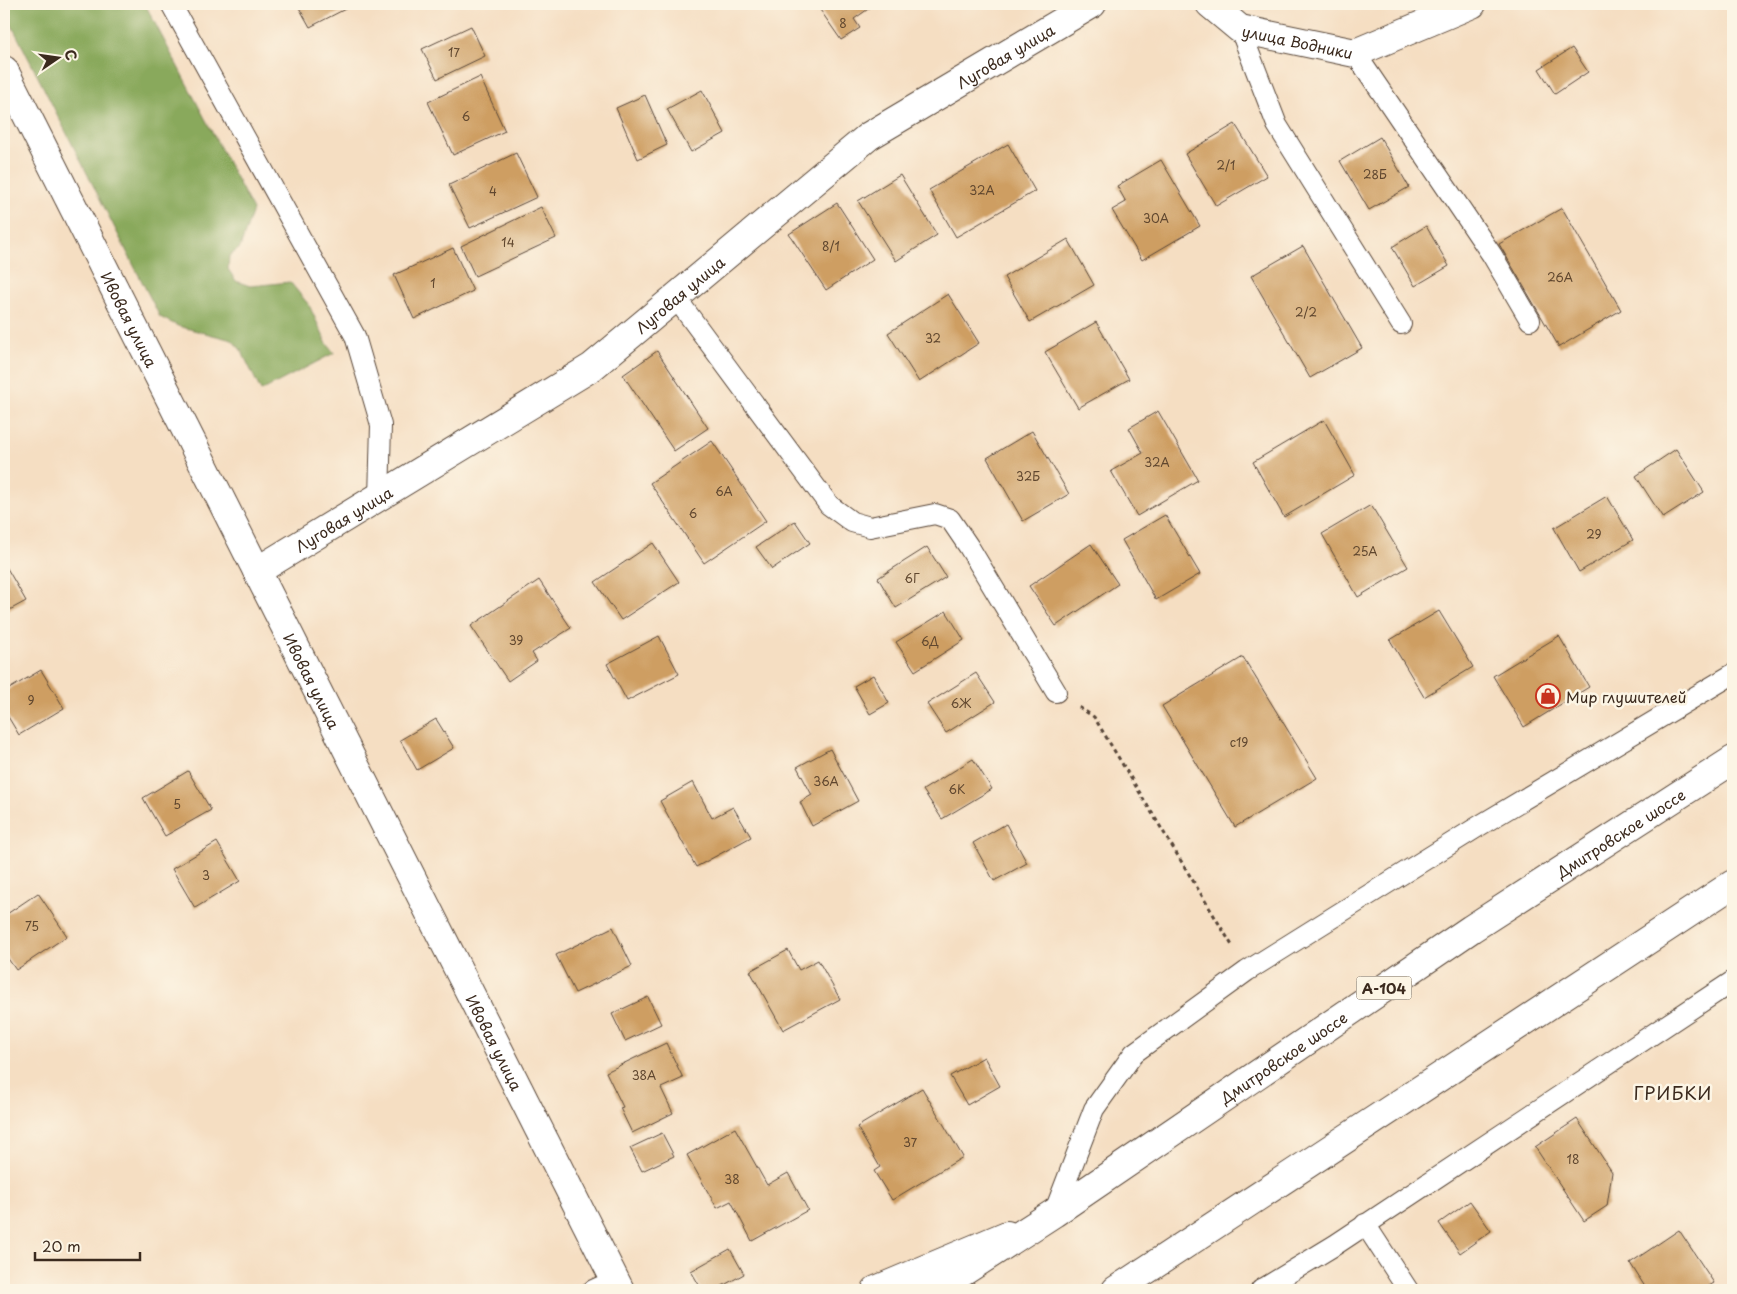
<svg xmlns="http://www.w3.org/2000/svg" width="1737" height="1294" viewBox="0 0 1737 1294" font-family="'Playpen Sans',sans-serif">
<rect width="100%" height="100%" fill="#fcf5e5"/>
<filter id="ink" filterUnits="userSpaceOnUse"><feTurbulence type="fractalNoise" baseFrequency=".02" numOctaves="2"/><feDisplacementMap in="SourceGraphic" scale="10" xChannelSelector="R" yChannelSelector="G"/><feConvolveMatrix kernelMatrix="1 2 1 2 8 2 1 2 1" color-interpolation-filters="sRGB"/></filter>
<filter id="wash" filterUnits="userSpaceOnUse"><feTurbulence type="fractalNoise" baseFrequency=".0096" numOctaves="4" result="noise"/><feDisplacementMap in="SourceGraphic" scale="20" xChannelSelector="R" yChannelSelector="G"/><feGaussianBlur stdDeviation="1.12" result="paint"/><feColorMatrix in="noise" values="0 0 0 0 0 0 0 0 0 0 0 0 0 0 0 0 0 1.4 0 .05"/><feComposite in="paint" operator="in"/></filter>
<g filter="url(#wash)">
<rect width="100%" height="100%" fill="#f5dec2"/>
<path fill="#89a95c" stroke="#626a3d" d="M 4,4 L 145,4 L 253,210 L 240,248 L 229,256 L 228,269 L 236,281 L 250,286 L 290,282 L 309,305 L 326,342 L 334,353 L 261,391 L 241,350 L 232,340 L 178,326 L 160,317 L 4,10 Z"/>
<g id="blocks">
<g fill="#ce9e62">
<path d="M 297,4 L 355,4 L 310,27 Z"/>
<path d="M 816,4 L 869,4 L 871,7 L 854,19 L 860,28 L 841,40 Z"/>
<path d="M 471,26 L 485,56 L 437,79 L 422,49 Z"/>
<path d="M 1572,48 L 1588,72 L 1555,94 L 1539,69 Z"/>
<path d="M 480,77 L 505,131 L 453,155 L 428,102 Z"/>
<path d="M 702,90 L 725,133 L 691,152 L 667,109 Z"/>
<path d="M 645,95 L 667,145 L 638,159 L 616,108 Z"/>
<path d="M 1235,124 L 1267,176 L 1216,206 L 1185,154 Z"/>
<path d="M 1380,137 L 1409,187 L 1369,210 L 1340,161 Z"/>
<path d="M 1008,144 L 1035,191 L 956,237 L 929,190 Z"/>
<path d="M 516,153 L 537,197 L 470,228 L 449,185 Z"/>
<path d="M 1161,160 L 1200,226 L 1142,260 L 1112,210 L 1126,202 L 1117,186 Z"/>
<path d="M 900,175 L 937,235 L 896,261 L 858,201 Z"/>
<path d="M 837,203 L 873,259 L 826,290 L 789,234 Z"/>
<path d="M 541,207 L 556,238 L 475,276 L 461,246 Z"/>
<path d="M 1562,208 L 1621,310 L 1559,347 L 1499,244 Z"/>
<path d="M 1426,226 L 1449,266 L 1415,286 L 1392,247 Z"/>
<path d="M 1068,239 L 1094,285 L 1030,322 L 1004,277 Z"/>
<path d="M 1303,246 L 1362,348 L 1310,378 L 1251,276 Z"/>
<path d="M 453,248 L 473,291 L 414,319 L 394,275 Z"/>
<path d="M 948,294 L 979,343 L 919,382 L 888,333 Z"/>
<path d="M 1096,322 L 1129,379 L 1078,408 L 1045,352 Z"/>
<path d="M 657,351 L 708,428 L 674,451 L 623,375 Z"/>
<path d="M 1158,411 L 1198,480 L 1137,516 L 1111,471 L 1143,453 L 1129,428 Z"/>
<path d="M 1324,420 L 1355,475 L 1284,517 L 1253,462 Z"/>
<path d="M 1032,431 L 1069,494 L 1023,521 L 987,458 Z"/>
<path d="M 712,441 L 766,521 L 704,563 L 650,483 Z"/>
<path d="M 1676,449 L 1704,492 L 1663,518 L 1636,476 Z"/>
<path d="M 1607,496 L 1633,540 L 1579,572 L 1554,528 Z"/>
<path d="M 1371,505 L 1408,567 L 1358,597 L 1322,534 Z"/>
<path d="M 1165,515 L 1200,574 L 1156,600 L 1122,540 Z"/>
<path d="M 795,521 L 810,543 L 772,569 L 756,547 Z"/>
<path d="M 653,543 L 679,582 L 621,620 L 595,582 Z"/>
<path d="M 1091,544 L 1118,584 L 1056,626 L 1029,586 Z"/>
<path d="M 927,547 L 946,577 L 896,608 L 878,578 Z"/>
<path d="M 4,563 L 26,601 L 4,613 Z"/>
<path d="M 539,580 L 571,628 L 532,653 L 537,661 L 508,681 L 471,626 Z"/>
<path d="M 946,611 L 964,640 L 915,671 L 896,642 Z"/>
<path d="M 1439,611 L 1473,667 L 1424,697 L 1390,640 Z"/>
<path d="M 659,636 L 679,674 L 627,701 L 607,664 Z"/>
<path d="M 1559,636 L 1589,687 L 1524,727 L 1493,676 Z"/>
<path d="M 1243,657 L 1317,778 L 1235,827 L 1162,706 Z"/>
<path d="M 41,670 L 64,708 L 19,735 L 4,710 L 4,692 Z"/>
<path d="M 976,673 L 995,702 L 946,733 L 927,704 Z"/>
<path d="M 873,675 L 889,703 L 870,714 L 854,686 Z"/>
<path d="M 436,719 L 454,748 L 417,770 L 400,740 Z"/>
<path d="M 830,749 L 858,801 L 812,826 L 800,802 L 812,795 L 797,767 Z"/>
<path d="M 973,759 L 992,789 L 942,819 L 923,790 Z"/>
<path d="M 188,771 L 211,810 L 165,836 L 143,798 Z"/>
<path d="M 693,782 L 712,818 L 733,807 L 751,837 L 696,867 L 660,801 Z"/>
<path d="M 1006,824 L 1027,863 L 994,881 L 973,843 Z"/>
<path d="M 217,842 L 240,881 L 195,908 L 172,869 Z"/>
<path d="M 38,893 L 67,936 L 16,970 L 4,953 L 4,916 Z"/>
<path d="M 613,927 L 632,966 L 575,993 L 556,955 Z"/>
<path d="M 788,950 L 799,970 L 818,960 L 840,999 L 783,1030 L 750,971 Z"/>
<path d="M 648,997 L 661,1024 L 625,1041 L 612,1014 Z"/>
<path d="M 666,1043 L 683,1078 L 661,1088 L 673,1113 L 632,1133 L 620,1108 L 623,1107 L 606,1072 Z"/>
<path d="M 984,1057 L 1000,1086 L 967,1105 L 950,1076 Z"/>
<path d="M 922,1088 L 963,1157 L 892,1200 L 874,1171 L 880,1167 L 857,1127 Z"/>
<path d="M 1577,1119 L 1612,1172 L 1607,1206 L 1584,1221 L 1535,1147 Z"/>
<path d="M 735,1128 L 767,1185 L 788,1173 L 808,1210 L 752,1241 L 731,1201 L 717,1208 L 687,1155 Z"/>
<path d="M 662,1133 L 674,1156 L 642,1171 L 630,1148 Z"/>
<path d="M 1470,1201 L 1491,1231 L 1460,1253 L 1439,1223 Z"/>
<path d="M 1679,1230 L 1714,1283 L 1702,1290 L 1647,1290 L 1630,1263 Z"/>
<path d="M 730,1249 L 744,1274 L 715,1290 L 702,1290 L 691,1271 Z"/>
</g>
</g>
</g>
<g filter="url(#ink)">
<use href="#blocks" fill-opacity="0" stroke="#574537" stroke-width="1"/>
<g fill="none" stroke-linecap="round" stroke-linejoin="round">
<defs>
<g id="service">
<path d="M 171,4 L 355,336 L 381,425 L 379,498"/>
<path d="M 1240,29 L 1277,125 L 1401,324"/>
<path d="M 1355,53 L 1492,255 L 1530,320"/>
<path d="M 676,298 L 829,505 L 852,522 L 870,527 L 935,514 L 950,519 L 969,547 L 1056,692"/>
<path d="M 1054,1213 L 1094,1109 L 1134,1053 L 1247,971 L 1479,826 L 1733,674"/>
<path d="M 1365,1224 L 1408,1290"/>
<path d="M 593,1290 L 615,1280"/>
<path d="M 1261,1290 L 1335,1245 L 1733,981"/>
</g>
<g id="minor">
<path id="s1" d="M 1210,4 L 1240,29 L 1355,53 L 1472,4"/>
<path id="s2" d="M 4,70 L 620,1290"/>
<path id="s3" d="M 257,571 L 592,367 L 869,136 L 1092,4"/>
</g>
<path id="primary" d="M 876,1290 L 1007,1235"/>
<g id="trunk">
<path id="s4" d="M 935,1290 L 1054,1213 L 1471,929 L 1733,760"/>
<path d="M 1116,1290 L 1733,884"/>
</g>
</defs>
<use href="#service" stroke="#574537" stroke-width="22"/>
<use href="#minor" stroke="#574537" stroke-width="30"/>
<use href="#primary" stroke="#574537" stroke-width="30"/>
<use href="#trunk" stroke="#574537" stroke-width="30"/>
<path stroke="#574537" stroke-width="3" stroke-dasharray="4 4" stroke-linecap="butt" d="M 1079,707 L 1094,717 L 1233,947"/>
<use href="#service" stroke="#fff" stroke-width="20"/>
<use href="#minor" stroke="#fff" stroke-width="28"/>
<use href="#primary" stroke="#fff" stroke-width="28"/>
<use href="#trunk" stroke="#fff" stroke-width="28"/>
</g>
</g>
<defs>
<symbol id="shop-ring" viewBox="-11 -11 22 22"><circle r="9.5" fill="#fcf5e5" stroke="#c8321e" stroke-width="1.5"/><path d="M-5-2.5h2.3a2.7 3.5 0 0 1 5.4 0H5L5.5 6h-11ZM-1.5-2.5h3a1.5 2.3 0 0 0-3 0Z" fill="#c8321e"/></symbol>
</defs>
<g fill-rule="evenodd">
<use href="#shop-ring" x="1534" y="682" width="28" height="28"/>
</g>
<g text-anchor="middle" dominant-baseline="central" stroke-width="5" stroke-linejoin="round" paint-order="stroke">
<g font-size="12" fill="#60472f">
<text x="843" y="23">8</text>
<text x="454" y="52">17</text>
<text x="466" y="116">6</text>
<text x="1226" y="165">2/1</text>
<text x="1375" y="174">28Б</text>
<text x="982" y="190">32А</text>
<text x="493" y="191">4</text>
<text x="1156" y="218">30А</text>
<text x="508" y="242">14</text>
<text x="831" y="246">8/1</text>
<text x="1560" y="277">26А</text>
<text x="433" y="283">1</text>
<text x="1306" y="312">2/2</text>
<text x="933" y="338">32</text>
<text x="1157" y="462">32А</text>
<text x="1028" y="476">32Б</text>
<text x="724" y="491">6А</text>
<text x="693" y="513">6</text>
<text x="1594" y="534">29</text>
<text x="1365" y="551">25А</text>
<text x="912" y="578">6Г</text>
<text x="516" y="640">39</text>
<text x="930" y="641">6Д</text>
<text x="31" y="700">9</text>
<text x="961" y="703">6Ж</text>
<text x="1239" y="742">с19</text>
<text x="826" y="781">36А</text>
<text x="957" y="789">6К</text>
<text x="177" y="804">5</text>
<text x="206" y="875">3</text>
<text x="32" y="926">75</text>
<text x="644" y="1075">38А</text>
<text x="910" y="1142">37</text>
<text x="1573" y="1159">18</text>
<text x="732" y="1179">38</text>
</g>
<rect fill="#fcf5e5" stroke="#75675a" stroke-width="1" x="1356.5" y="976.5" width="55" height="23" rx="4"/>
<g font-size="14" font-weight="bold" fill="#3b2a1e">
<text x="1384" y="988">А-104</text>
</g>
<g font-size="15" fill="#3b2a1e" stroke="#fcf5e5">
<text stroke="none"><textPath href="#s1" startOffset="98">улица Водники</textPath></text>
<text stroke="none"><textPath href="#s3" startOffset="911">Луговая улица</textPath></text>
<text stroke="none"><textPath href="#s3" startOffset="506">Луговая улица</textPath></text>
<text stroke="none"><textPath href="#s2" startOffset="279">Ивовая улица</textPath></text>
<text stroke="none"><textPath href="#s3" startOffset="101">Луговая улица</textPath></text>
<text stroke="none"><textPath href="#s2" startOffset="684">Ивовая улица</textPath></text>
<text stroke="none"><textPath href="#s4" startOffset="824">Дмитровское шоссе</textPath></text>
<text stroke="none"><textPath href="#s2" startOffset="1089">Ивовая улица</textPath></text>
<text stroke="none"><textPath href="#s4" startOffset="419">Дмитровское шоссе</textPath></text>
</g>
<g font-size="15" fill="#3b2a1e" stroke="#fcf5e5" text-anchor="start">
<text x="1566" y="696">Мир глушителей</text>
</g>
<g font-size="18" letter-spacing="1" fill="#3b2a1e" stroke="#fcf5e5">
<text x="1673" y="1092">ГРИБКИ</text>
</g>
</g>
<rect width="1737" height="1294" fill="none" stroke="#fcf5e5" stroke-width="20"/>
<g transform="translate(58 58) rotate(77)" stroke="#fcf5e5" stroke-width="4" paint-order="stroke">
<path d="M0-4L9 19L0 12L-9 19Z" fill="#3b2a1e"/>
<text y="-8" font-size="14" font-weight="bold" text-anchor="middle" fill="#3b2a1e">С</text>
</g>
<path d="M35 1252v8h105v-8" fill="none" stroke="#3b2a1e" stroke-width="2.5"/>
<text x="42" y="1252" font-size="15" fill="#3b2a1e" stroke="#fcf5e5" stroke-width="4" paint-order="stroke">20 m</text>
</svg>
